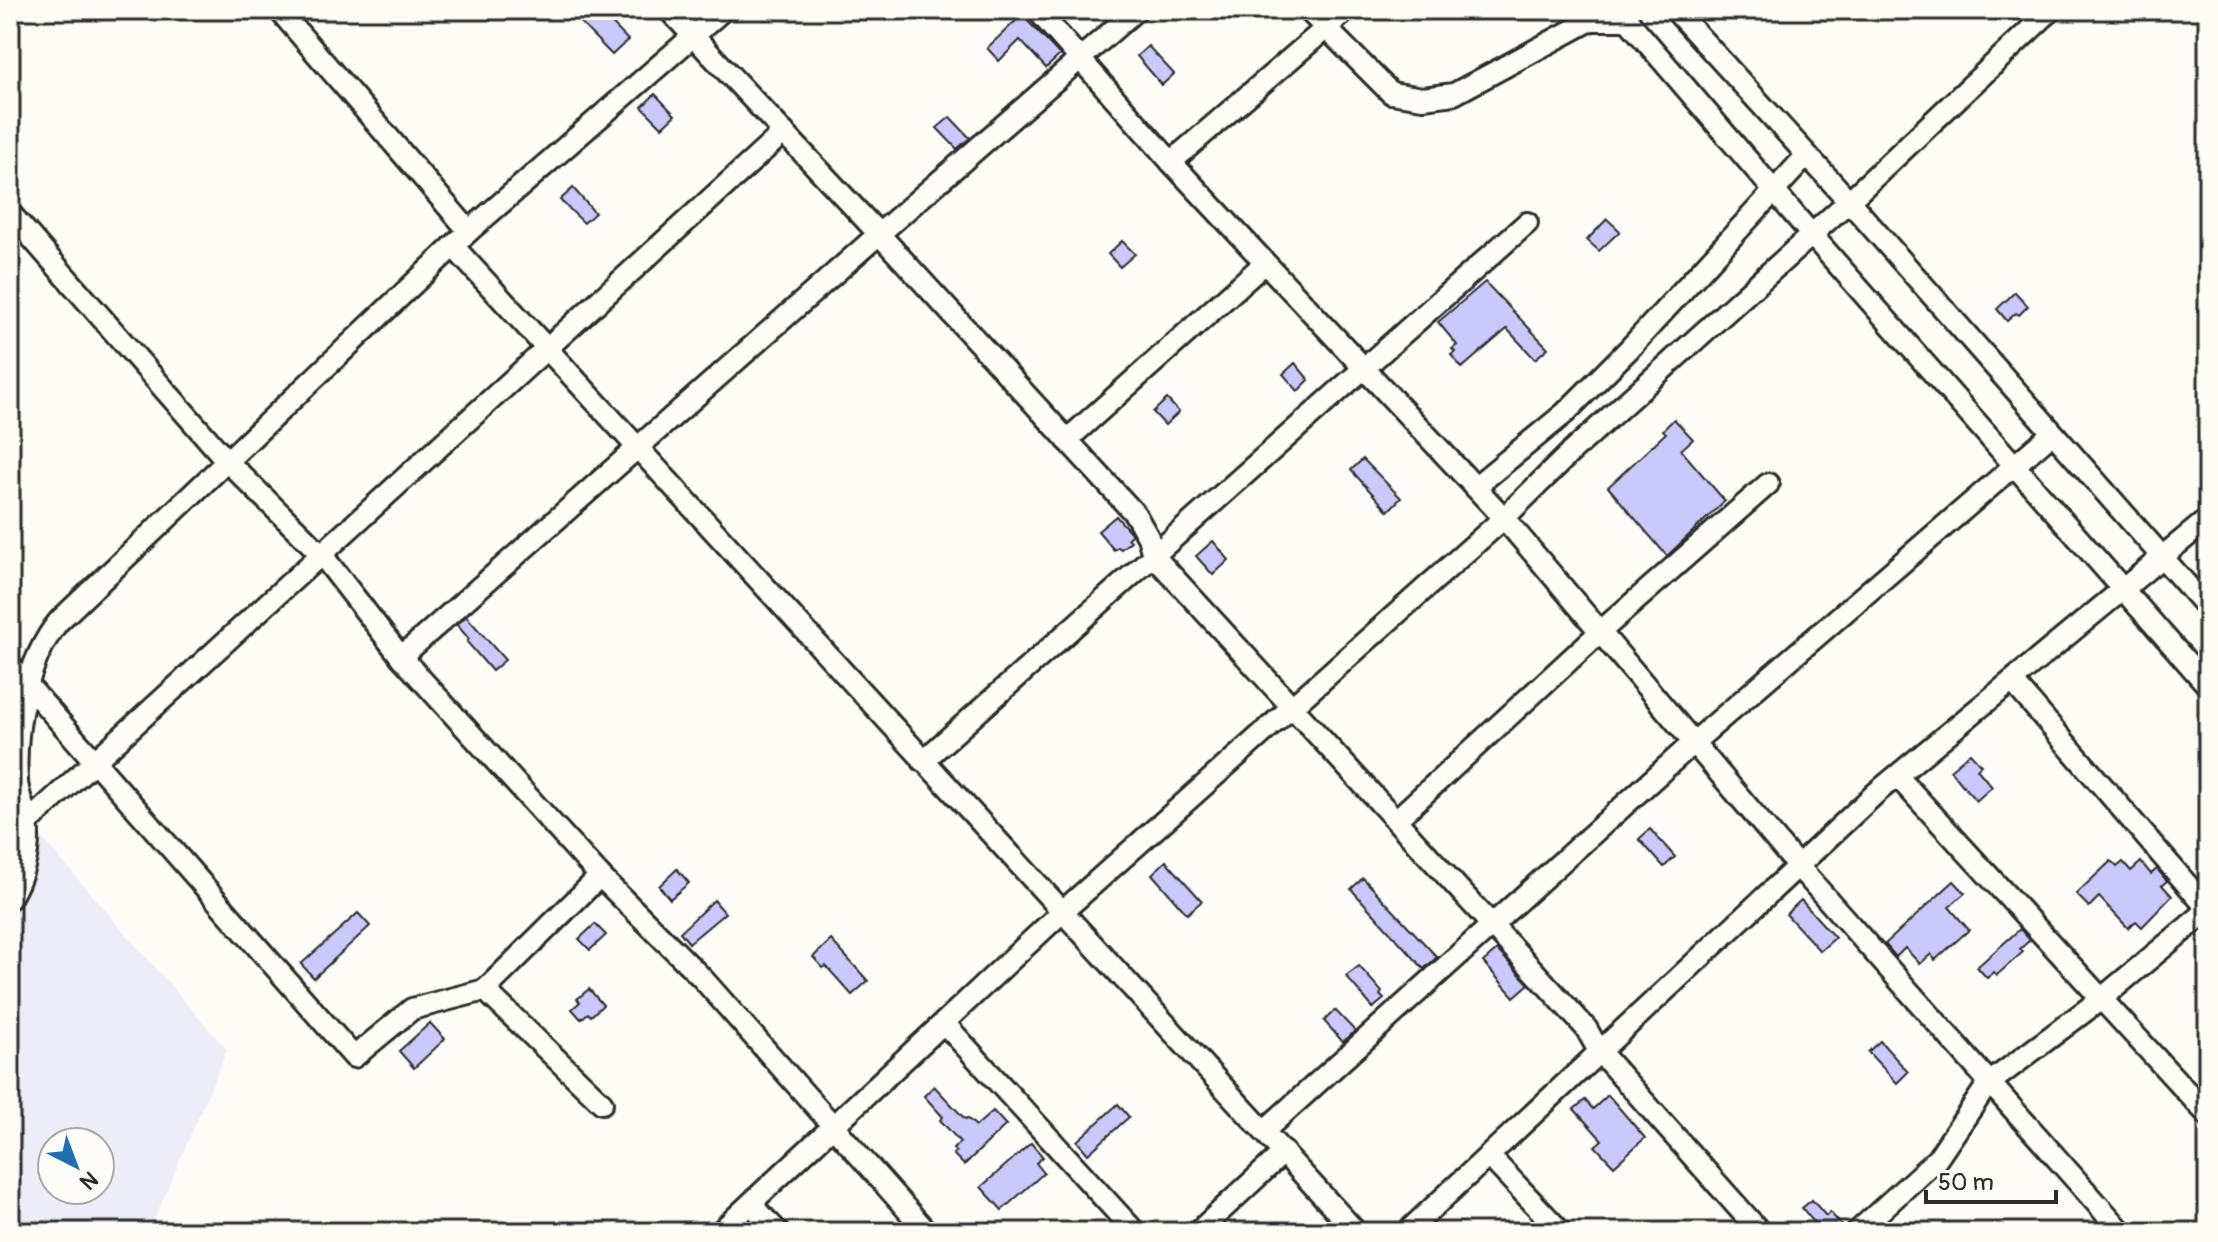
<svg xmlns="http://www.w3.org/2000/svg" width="2218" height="1242" viewBox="0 0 2218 1242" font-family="Pangolin,sans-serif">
<rect width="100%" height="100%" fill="#fdfcf7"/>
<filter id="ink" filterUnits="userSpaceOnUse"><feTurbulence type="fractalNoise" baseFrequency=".0125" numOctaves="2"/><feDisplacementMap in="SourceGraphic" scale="16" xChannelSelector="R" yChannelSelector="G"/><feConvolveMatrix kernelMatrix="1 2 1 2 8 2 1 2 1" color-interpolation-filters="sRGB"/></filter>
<g filter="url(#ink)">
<path fill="#ededf8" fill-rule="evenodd" d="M 10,801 L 227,1050 L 149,1232 L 10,1232 ZM 52,1142 L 100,1142 L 100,1190 L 52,1190 Z"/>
<g fill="#c9c9fc" stroke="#2b2b2b" stroke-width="2">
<path d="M 568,10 L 599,10 L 628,40 L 612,55 Z"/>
<path d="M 1022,15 L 1060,55 L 1046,68 L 1020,40 L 999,61 L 987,48 Z"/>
<path d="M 1148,46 L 1174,74 L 1162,85 L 1137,56 Z"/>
<path d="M 655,94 L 675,115 L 662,127 L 642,107 Z"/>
<path d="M 950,117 L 970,138 L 957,149 L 937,128 Z"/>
<path d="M 573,188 L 595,213 L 584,223 L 560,200 Z"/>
<path d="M 1607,219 L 1620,231 L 1599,251 L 1587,240 Z"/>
<path d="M 1122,241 L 1135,254 L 1120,267 L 1108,254 Z"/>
<path d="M 1485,282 L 1548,348 L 1535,359 L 1507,329 L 1462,368 L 1451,355 L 1455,352 L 1452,349 L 1457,345 L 1438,322 Z"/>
<path d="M 2015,292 L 2028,306 L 2019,315 L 2016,313 L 2007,321 L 1997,309 Z"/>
<path d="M 1295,363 L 1309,380 L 1298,391 L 1283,374 Z"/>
<path d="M 1167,399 L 1179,412 L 1165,425 L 1153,412 Z"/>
<path d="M 1674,419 L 1693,439 L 1681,450 L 1725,501 L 1667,556 L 1608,487 L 1666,433 L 1663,430 Z"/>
<path d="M 1363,459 L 1401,498 L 1388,511 L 1351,470 Z"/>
<path d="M 1116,516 L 1132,534 L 1128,538 L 1131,541 L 1121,549 L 1118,547 L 1114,550 L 1098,531 Z"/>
<path d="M 1213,541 L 1229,560 L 1213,575 L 1196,556 Z"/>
<path d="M 466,616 L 505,660 L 492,671 L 467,642 L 469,639 L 457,625 Z"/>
<path d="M 1970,753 L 1981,765 L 1977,769 L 1992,787 L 1976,801 L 1950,770 Z"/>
<path d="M 1650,829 L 1675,857 L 1664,867 L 1639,839 Z"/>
<path d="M 1166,861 L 1202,901 L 1187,914 L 1152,874 Z"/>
<path d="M 2111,861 L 2117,867 L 2123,862 L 2131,871 L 2141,862 L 2151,874 L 2157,869 L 2167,881 L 2162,885 L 2172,896 L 2142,927 L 2136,921 L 2128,928 L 2099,897 L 2089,907 L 2076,894 Z"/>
<path d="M 677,869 L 689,883 L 670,899 L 659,886 Z"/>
<path d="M 1363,878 L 1437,957 L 1424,969 L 1351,889 Z"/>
<path d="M 1954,881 L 1965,893 L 1949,907 L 1969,930 L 1935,960 L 1931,954 L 1920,964 L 1905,948 L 1896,957 L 1885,944 Z"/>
<path d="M 714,900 L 725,913 L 689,943 L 680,932 Z"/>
<path d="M 1801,900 L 1835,938 L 1820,951 L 1786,914 Z"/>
<path d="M 358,913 L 370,926 L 314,978 L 301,964 Z"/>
<path d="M 595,924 L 606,935 L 590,950 L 579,939 Z"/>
<path d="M 2020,929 L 2030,940 L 2020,949 L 2023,952 L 1997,975 L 1994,972 L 1987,978 L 1977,967 Z"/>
<path d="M 831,940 L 868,981 L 852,995 L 826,966 L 823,968 L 813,957 Z"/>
<path d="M 1497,950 L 1529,984 L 1514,997 L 1483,962 Z"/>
<path d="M 1359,966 L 1382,992 L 1380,995 L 1384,999 L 1373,1008 L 1346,976 Z"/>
<path d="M 589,989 L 603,1005 L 591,1016 L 588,1013 L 581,1019 L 572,1009 L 580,1002 L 577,999 Z"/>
<path d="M 1335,1010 L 1355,1031 L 1343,1042 L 1324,1021 Z"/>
<path d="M 430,1023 L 445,1039 L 414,1068 L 399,1051 Z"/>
<path d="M 1880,1041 L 1908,1072 L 1897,1083 L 1868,1052 Z"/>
<path d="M 934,1086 L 965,1119 L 967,1118 L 976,1126 L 993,1111 L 1006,1125 L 964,1165 L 953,1154 L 956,1152 L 953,1149 L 960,1142 L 940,1120 L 943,1117 L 924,1096 Z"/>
<path d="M 1608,1095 L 1645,1138 L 1614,1166 L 1595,1146 L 1602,1140 L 1574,1109 L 1585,1100 L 1593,1109 Z"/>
<path d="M 1118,1104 L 1129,1117 L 1088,1154 L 1077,1141 Z"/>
<path d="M 1031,1143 L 1043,1157 L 1036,1163 L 1044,1173 L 1002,1210 L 981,1187 Z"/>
<path d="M 1812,1200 L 1826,1216 L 1830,1212 L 1842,1226 L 1835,1232 L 1822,1232 L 1802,1208 Z"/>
</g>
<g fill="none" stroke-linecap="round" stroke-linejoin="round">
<defs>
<g id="street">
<path d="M 279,10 L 469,231"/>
<path d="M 669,10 L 879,234 L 1135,514 L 1148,537 L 1153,555 L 1586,1028 L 1599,1051 L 1760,1232"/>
<path d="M 1037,10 L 1171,162 L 1504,518 L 1797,865 L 2122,1232"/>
<path d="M 1308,10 L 1391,93 L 1423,98 L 1454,94 L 1591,20 L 1629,20"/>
<path d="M 1619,10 L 1811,234 L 2208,686"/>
<path d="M 1675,10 L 1849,201 L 2208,609"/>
<path d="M 1171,162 L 1347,10"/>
<path d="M 10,213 L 226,460 L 322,555 L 401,657 L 600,876 L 702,978 L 927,1232"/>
<path d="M 453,246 L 1356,1232"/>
<path d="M 1067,440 L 1265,263"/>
<path d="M 1475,487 L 1565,413 L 1629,349 L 1807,155"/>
<path d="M 401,657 L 879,234 L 1136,10"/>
<path d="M 10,665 L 354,1057 L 412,1009 L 485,990 L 600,876"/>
<path d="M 2013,682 L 2208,909"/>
<path d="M 923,761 L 1527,223"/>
<path d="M 1898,777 L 2208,1115"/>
<path d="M 1397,819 L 1600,632 L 1768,484"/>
<path d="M 27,823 L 784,132"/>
<path d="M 10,898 C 24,874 31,850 27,822 C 25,808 17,794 17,780 C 14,729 26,661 59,621 L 469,231 L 723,10"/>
<path d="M 485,990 L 602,1103"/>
<path d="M 944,1023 L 1135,1232"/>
<path d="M 1264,1131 L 1693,743 L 2051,434"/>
<path d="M 1489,1156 L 1561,1232"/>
<path d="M 751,1204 L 778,1232"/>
<path d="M 720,1232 L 1062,912 L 1504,518 L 1570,453 L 1849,201 L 2051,10"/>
<path d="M 1198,1232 L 1284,1152"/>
<path d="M 1407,1232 L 1876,793 L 2208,519"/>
<path d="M 1857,1232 L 1937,1159 L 1988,1084 L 2101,999 L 2208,910"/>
</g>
</defs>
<use href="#street" stroke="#2b2b2b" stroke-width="26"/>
<use href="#street" stroke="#fdfcf7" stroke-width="20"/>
</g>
</g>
<rect width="2218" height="1242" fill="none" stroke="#fdfcf7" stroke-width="40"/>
<rect x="20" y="20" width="2178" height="1202" fill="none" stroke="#2b2b2b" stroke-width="3" filter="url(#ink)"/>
<g transform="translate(76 1166) rotate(138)"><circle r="38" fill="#fdfcf7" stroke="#a9a8a5" stroke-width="2"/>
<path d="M0-6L14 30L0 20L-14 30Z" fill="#1f6fb2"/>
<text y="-12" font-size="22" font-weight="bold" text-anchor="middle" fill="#2b2b2b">N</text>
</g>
<path d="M1926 1190v12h130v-12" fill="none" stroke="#2b2b2b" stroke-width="4"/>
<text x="1938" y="1190" font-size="24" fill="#2b2b2b" stroke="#fdfcf7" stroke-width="6" paint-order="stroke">50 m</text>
</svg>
